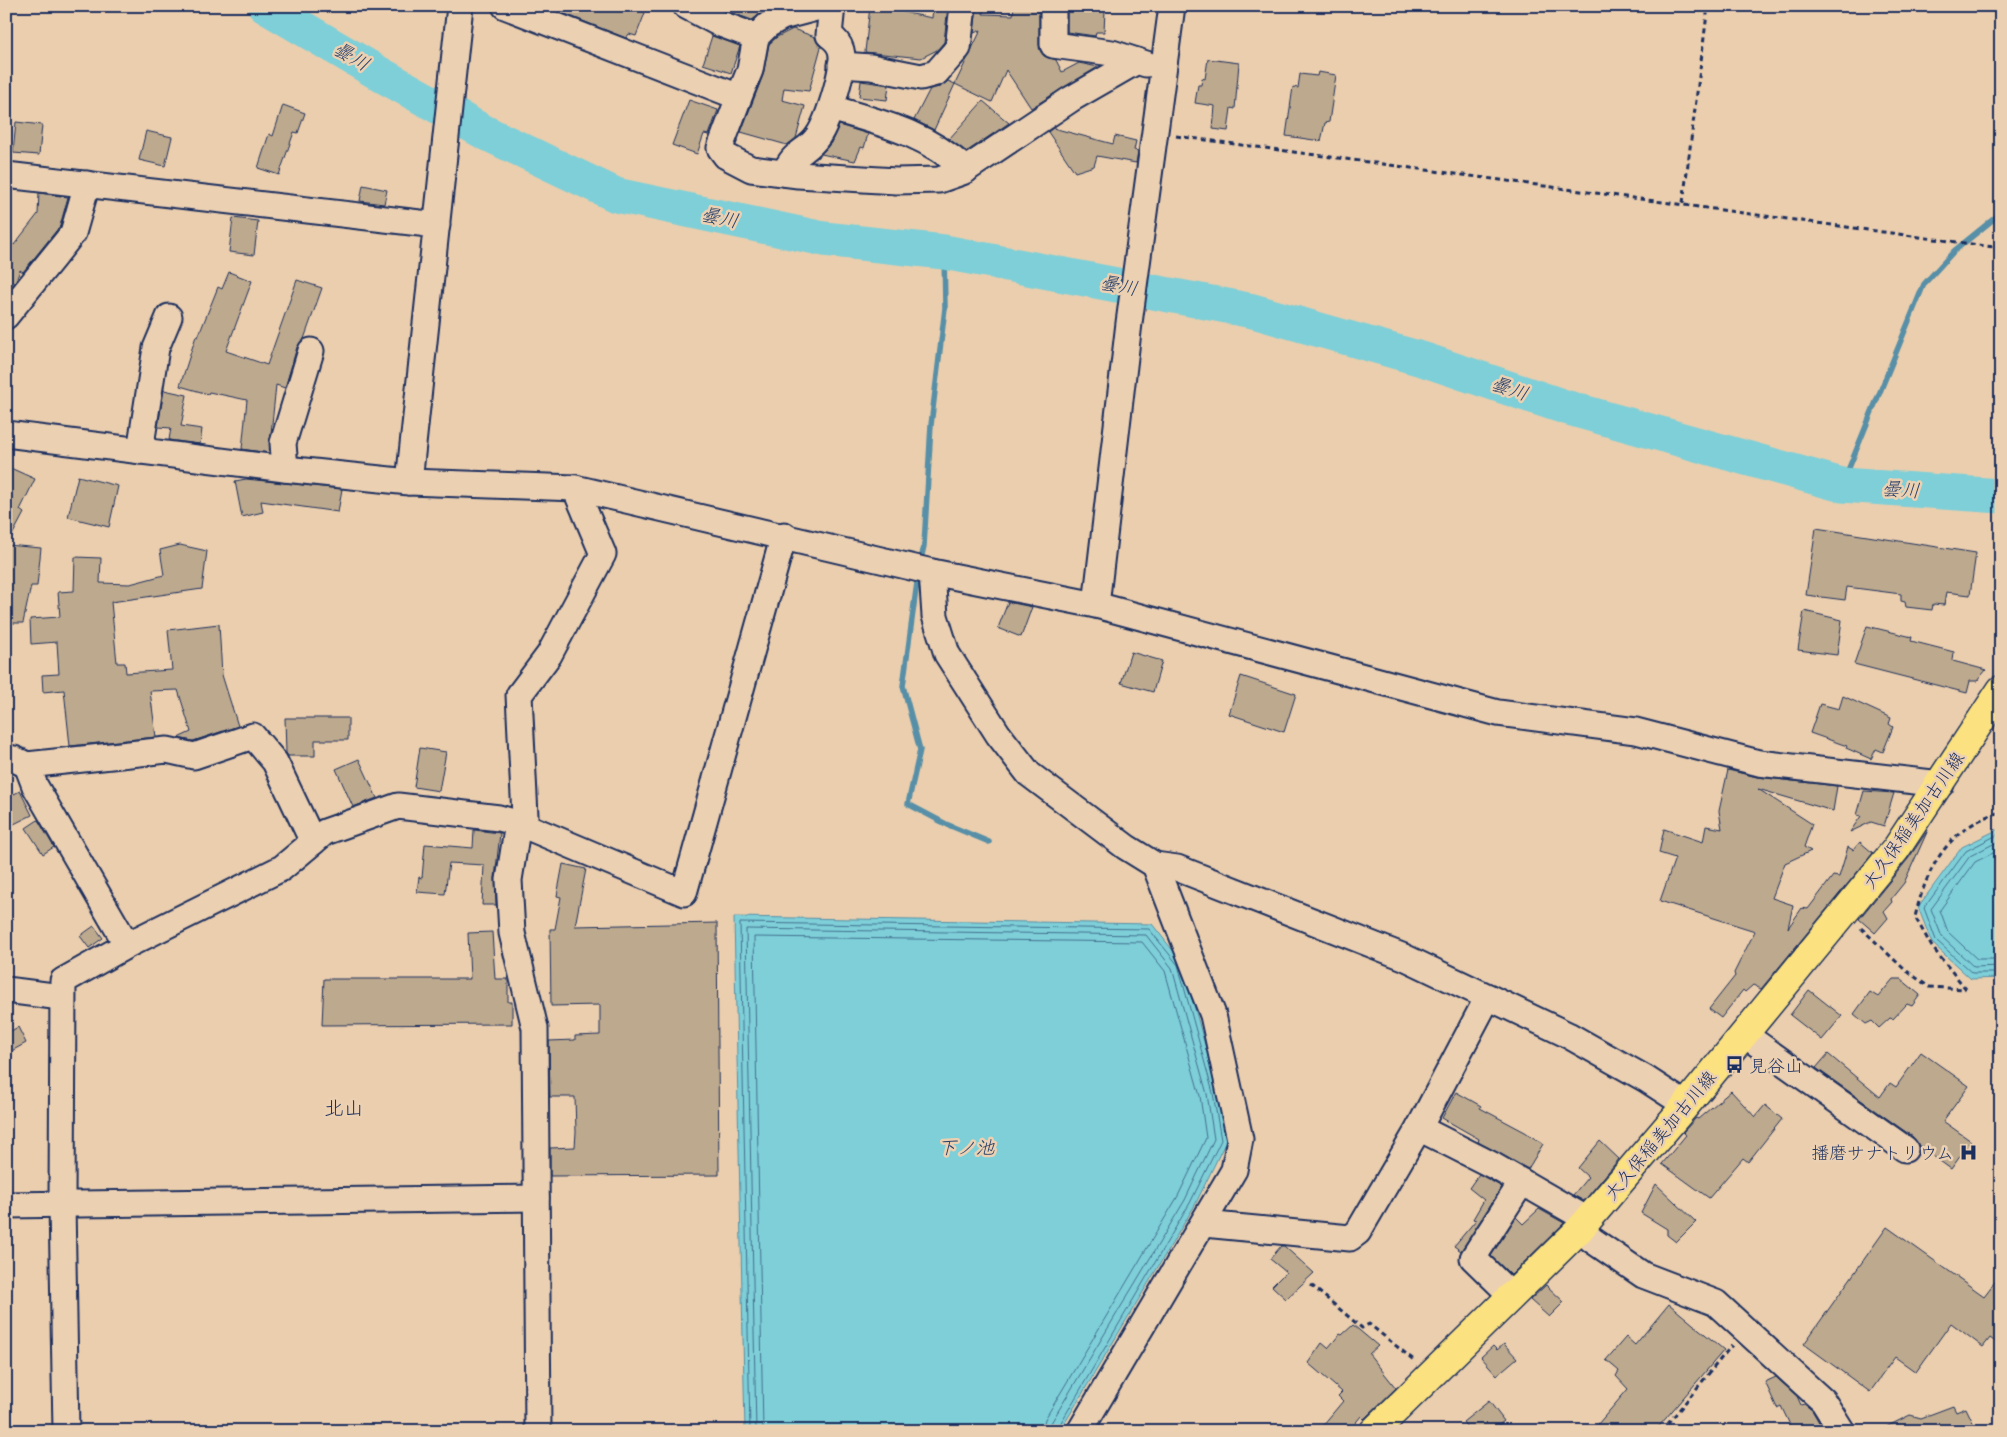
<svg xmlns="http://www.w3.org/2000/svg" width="2007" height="1437" viewBox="0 0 2007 1437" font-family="Delius,'Klee One',sans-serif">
<rect width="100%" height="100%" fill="#ebcead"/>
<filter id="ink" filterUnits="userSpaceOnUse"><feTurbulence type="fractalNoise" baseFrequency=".02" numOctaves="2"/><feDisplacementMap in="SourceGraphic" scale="10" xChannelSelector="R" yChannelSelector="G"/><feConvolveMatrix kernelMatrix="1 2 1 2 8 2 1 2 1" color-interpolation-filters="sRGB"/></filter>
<g filter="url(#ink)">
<g fill="#7ecfd8" stroke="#568fa7">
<path d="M 2001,828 L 2001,978 L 1971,979 L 1932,943 L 1918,907 L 1962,847 Z"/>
<path d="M 734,917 L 1152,924 L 1182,962 L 1218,1092 L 1226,1141 L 1195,1205 L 1060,1431 L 745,1431 Z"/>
</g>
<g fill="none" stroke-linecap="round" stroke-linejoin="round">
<g stroke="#436f8f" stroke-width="1">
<path d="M 2001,833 L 1966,851 L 1924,908 L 1936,940 L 1972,973 L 2001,973"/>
<path d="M 2001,840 L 1970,856 L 1931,909 L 1942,937 L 1974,967 L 2001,966"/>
<path d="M 2001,849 L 1975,862 L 1940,910 L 1948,932 L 1977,959 L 2001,959"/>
<path d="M 750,1431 L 740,923 L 1149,929 L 1178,965 L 1213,1093 L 1221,1140 L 1190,1203 L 1056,1431"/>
<path d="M 756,1431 L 746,929 L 1146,935 L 1172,968 L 1207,1094 L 1214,1139 L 1185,1200 L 1051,1423 L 1050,1431"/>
<path d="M 763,1431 L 754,937 L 1142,942 L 1165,971 L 1200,1096 L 1206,1138 L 1178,1196 L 1045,1419 L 1042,1431"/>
</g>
<g stroke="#568fa7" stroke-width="5.5">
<path d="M 1842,485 L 1924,284 L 1954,251 L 2001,213"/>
<path d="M 920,564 L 924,546 L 931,425 L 945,308 L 944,252"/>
<path d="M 918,575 L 903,686 L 920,750 L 908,804 L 946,824 L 989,842"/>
</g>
<path stroke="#7ecfd8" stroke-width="35" d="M 265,6 L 380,74 L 484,132 L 616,195 L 824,239 L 944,252 L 1253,311 L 1425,360 L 1565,407 L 1842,485 L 2001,496"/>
</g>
<g fill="#bda98d" stroke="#1b2f5e">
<path d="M 545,6 L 634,6 L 645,13 L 636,36 L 629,34 L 626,38 Z"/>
<path d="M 725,6 L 772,6 L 752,20 L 727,11 Z"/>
<path d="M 870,6 L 892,6 L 893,10 L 932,18 L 933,6 L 948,6 L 944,42 L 937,50 L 921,58 L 865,52 Z"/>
<path d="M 977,6 L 984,6 L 983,14 L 1013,15 L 1014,6 L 1039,6 L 1039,45 L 1044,56 L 1056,60 L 1062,72 L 1079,63 L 1098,67 L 1031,108 L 1006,70 L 992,102 L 955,84 L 981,30 L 974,33 Z"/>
<path d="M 1067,6 L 1098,6 L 1098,10 L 1105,10 L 1104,32 L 1096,32 L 1095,36 L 1067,32 Z"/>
<path d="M 793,29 L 815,37 L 821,47 L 809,91 L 784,88 L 782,100 L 805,106 L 796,138 L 787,145 L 741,132 L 763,75 L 769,44 L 777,37 Z"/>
<path d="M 712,36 L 740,46 L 731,73 L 703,64 Z"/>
<path d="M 1208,59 L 1239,63 L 1235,109 L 1231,108 L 1228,131 L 1213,129 L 1215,106 L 1195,103 L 1198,85 L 1201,85 L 1202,78 L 1205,79 Z"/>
<path d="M 1318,72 L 1336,75 L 1329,122 L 1325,123 L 1321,141 L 1286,136 L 1293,87 L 1298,88 L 1300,74 L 1317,76 Z"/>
<path d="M 861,81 L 889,85 L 887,100 L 859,97 Z"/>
<path d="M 948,81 L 955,84 L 934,130 L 914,120 L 930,89 L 940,87 Z"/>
<path d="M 689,100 L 718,110 L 709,135 L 704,134 L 697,154 L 672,145 Z"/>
<path d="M 983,101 L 1009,123 L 966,152 L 949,139 Z"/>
<path d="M 283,105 L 305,113 L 298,133 L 294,132 L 279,175 L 258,168 L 269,134 L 273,136 Z"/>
<path d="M 16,122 L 42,125 L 39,155 L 13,153 Z"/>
<path d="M 839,125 L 868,134 L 864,148 L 861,147 L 855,161 L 821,154 L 831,143 Z"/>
<path d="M 1053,128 L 1113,144 L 1115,136 L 1136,141 L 1134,150 L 1138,151 L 1136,163 L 1097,156 L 1094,166 L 1075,172 L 1048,132 Z"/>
<path d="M 146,131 L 172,137 L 165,166 L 139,160 Z"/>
<path d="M 363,185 L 387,190 L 384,204 L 360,201 Z"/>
<path d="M 39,193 L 68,197 L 60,226 L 23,272 L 20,270 L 16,281 L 6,293 L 6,240 L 14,245 L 38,214 Z"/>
<path d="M 233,218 L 258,221 L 254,255 L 229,252 Z"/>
<path d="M 229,272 L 252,281 L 226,351 L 267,365 L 297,280 L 322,288 L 304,339 L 297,347 L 285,388 L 276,385 L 269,453 L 242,449 L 247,400 L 209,392 L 208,394 L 180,386 L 196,336 L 198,337 L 218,287 L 222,289 Z"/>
<path d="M 164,390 L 187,395 L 181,426 L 202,429 L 200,444 L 169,440 L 171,428 L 158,427 Z"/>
<path d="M 6,466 L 35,479 L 20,510 L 24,513 L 7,545 L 41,548 L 37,586 L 31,586 L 23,623 L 9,623 L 9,604 L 6,603 Z"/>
<path d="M 78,476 L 118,486 L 109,527 L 68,517 Z"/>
<path d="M 246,479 L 342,489 L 338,512 L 261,501 L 263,512 L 242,517 L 235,481 Z"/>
<path d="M 1816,528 L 1976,553 L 1970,595 L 1946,592 L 1944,605 L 1933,604 L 1932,610 L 1906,607 L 1905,602 L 1901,601 L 1901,594 L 1847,587 L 1845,600 L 1806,595 Z"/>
<path d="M 180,545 L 207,551 L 202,589 L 111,602 L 117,663 L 125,663 L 126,673 L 172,670 L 168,630 L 219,624 L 222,675 L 238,726 L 193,741 L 178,738 L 191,732 L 178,690 L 150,691 L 156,737 L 70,746 L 64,690 L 43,692 L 42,675 L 59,674 L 57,642 L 31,644 L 30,619 L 60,617 L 58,592 L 74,591 L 75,557 L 101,558 L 100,583 L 130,584 L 164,575 L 160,550 Z"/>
<path d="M 1008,602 L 1032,607 L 1021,637 L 998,628 Z"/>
<path d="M 1804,611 L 1842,620 L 1837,655 L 1798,650 Z"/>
<path d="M 1867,626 L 1912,637 L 1911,641 L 1954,652 L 1953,661 L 1986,670 L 1977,681 L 1970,681 L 1967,693 L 1854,664 Z"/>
<path d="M 1131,652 L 1162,661 L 1153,692 L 1121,683 Z"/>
<path d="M 1241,676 L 1296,694 L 1284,732 L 1229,714 Z"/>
<path d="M 1843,696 L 1891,718 L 1889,724 L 1893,727 L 1883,752 L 1876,749 L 1871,759 L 1846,748 L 1847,746 L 1810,733 L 1820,704 L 1839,709 Z"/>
<path d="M 285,718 L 348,718 L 348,740 L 315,740 L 315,756 L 288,756 L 286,753 Z"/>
<path d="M 420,748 L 446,752 L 439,791 L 414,787 Z"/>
<path d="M 359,759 L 377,798 L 353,807 L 336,769 Z"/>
<path d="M 1728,770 L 1757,777 L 1837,786 L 1833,811 L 1758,789 L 1812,824 L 1804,847 L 1811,851 L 1785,863 L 1772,898 L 1793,905 L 1788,928 L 1802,908 L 1808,909 L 1833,876 L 1839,877 L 1848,847 L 1853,850 L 1860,842 L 1873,853 L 1761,989 L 1753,985 L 1745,992 L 1743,990 L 1721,1018 L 1709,1009 L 1735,976 L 1734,973 L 1755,931 L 1660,901 L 1675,858 L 1659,853 L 1664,829 L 1703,842 L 1706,826 L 1722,829 L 1719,811 Z"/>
<path d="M 20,791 L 32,815 L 6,828 L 6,798 Z"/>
<path d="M 1864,791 L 1894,793 L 1884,826 L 1871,822 L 1850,832 L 1861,816 L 1857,815 Z"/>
<path d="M 38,820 L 54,847 L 43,854 L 26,828 Z"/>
<path d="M 474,830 L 500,833 L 495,878 L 496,905 L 482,905 L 484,865 L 449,863 L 445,894 L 417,892 L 419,877 L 422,878 L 425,844 L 473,848 Z"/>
<path d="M 1928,830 L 1904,883 L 1891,899 L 1892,902 L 1884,911 L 1888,918 L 1875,933 L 1859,919 L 1908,859 Z"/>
<path d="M 563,864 L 586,869 L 575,926 L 717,923 L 719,1175 L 550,1176 L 550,1148 L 575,1147 L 576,1132 L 575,1097 L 550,1097 L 549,1041 L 575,1040 L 575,1036 L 600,1035 L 600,1005 L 551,1006 L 550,929 L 555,929 L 561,897 L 557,896 Z"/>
<path d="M 94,926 L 103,938 L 89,948 L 80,936 Z"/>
<path d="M 492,932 L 495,979 L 508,979 L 508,1002 L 512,1002 L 512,1024 L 322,1025 L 324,979 L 470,979 L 468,933 Z"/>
<path d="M 1893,979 L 1901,979 L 1920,995 L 1912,1006 L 1907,1004 L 1893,1019 L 1890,1018 L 1879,1028 L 1872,1021 L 1866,1024 L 1854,1014 L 1870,992 L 1878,997 Z"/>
<path d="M 1809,990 L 1842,1016 L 1822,1040 L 1790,1015 Z"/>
<path d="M 18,1027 L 26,1043 L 6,1054 L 6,1034 Z"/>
<path d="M 1921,1052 L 1969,1086 L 1943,1121 L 1971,1141 L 1951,1169 L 1919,1146 L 1913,1137 L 1816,1068 L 1828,1054 L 1880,1097 L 1890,1083 L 1896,1087 Z"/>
<path d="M 1731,1091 L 1755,1117 L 1765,1105 L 1782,1119 L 1748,1162 L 1743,1158 L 1709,1198 L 1662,1164 L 1686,1135 L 1683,1132 L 1696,1118 L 1698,1119 Z"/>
<path d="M 1456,1092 L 1481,1106 L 1480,1108 L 1525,1132 L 1543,1144 L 1528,1169 L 1478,1142 L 1479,1139 L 1442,1118 Z"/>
<path d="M 1600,1141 L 1619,1159 L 1584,1201 L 1573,1195 L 1588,1177 L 1578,1168 Z"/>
<path d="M 1479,1174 L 1502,1187 L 1461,1251 L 1454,1246 L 1476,1220 L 1473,1219 L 1484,1200 L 1469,1188 Z"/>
<path d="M 1656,1184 L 1696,1222 L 1676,1242 L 1667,1235 L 1667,1229 L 1641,1213 Z"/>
<path d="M 1539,1209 L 1564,1223 L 1511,1275 L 1491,1256 L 1516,1217 L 1523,1224 Z"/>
<path d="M 1887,1227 L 1984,1296 L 2001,1274 L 2001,1346 L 1990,1338 L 1983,1347 L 1951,1323 L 1916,1372 L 1895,1357 L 1870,1392 L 1804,1344 Z"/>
<path d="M 1281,1246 L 1284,1246 L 1314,1273 L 1286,1299 L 1272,1286 L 1286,1272 L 1270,1259 Z"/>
<path d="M 1546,1285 L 1564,1302 L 1549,1317 L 1530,1300 Z"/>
<path d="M 1669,1304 L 1724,1350 L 1655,1431 L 1592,1431 L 1628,1389 L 1616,1376 L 1619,1371 L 1606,1360 L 1626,1337 L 1635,1345 Z"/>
<path d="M 1353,1325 L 1378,1346 L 1369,1354 L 1396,1388 L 1364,1419 L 1361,1416 L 1349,1431 L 1318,1431 L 1343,1401 L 1338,1396 L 1342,1392 L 1308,1363 L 1322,1343 L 1328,1348 L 1340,1334 L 1342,1335 Z"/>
<path d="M 1504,1344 L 1517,1358 L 1497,1375 L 1481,1357 L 1493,1346 L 1497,1350 Z"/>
<path d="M 1776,1377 L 1797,1396 L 1801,1405 L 1804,1404 L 1812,1410 L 1824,1431 L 1793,1431 L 1781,1406 L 1777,1408 L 1765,1382 Z"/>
<path d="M 1489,1401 L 1504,1421 L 1491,1431 L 1470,1431 L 1463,1422 Z"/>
<path d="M 1953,1406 L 1956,1412 L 1966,1408 L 1977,1431 L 1878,1431 L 1910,1415 L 1921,1418 Z"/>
</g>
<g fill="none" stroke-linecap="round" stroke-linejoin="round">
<defs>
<g id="minor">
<path d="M 505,6 L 739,97 L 720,148 L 726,156 L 751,169 L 798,175 L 896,181 L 939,180 L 962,172 L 1071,99 L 1137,61"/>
<path d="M 686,6 L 718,23 L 756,37"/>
<path d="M 1053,6 L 1053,45 L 1112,53 L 1146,64"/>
<path d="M 841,65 L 871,67 L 921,77 L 936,73 L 958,48 L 963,6"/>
<path d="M 739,97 L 750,70 L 756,37 L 768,25 L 782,17 L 824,6"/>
<path d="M 831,108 C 882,123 926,133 966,170"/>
<path d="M 785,173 C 793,151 807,153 818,136 C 828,121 846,67 841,50 C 839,43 835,39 829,35 L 832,6"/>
<path d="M 6,175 L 437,225"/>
<path d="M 6,316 L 73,233 L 87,184"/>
<path d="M 6,434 L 285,469 L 409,482 L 575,488 L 932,572 L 1096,605 L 1498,713 L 1636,731 L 1759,763 L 1941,784"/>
<path d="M 140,451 L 156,348 L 169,317"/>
<path d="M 285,469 L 283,443 L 311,351"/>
<path d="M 409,482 L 460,6"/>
<path d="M 932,572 L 935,616 L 947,654 L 998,734 L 1029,774 L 1126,847 L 1155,865 L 1177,868 L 1404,957 L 1568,1035 L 1646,1079 L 1686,1105"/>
<path d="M 1096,605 L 1129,323 L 1172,6"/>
<path d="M 6,758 L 14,759 L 27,765 L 167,750 L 194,756 L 253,736 L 275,762 L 313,842"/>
<path d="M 27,765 L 35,786 L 127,945"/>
<path d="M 6,990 L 61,997"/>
<path d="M 1745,1035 L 1905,1149"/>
<path d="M 1419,1128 L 1494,1166 L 1588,1220"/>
<path d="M 6,1205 L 536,1198"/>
<path d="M 1204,1224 L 1350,1238 L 1358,1232 L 1419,1128 L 1488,997"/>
<path d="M 1580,1229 L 1592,1240 L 1643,1275 L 1716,1303 L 1823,1401 L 1842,1431"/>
<path d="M 1512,1296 L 1473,1258 L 1522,1182"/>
<path d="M 66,1431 L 62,1204 L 63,981 L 127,945 L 282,868 L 325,832 L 398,806 L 499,818 L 518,823 L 684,893 L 784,535"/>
<path d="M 538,1431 L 535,1028 L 512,933 L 509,880 L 518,823 L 525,816 L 519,695 L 549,655 L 603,554 L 575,488"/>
<path d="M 1080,1431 L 1234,1170 L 1240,1139 L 1213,1015 L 1155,865"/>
</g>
<path id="major" d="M 1374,1431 L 1580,1229 L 1686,1105 L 1896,849 L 2001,690"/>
</defs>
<use href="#minor" stroke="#1b2f5e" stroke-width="29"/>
<use href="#major" stroke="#1b2f5e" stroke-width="31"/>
<g stroke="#1b2f5e" stroke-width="3" stroke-dasharray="5 4" stroke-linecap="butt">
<path d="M 1176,136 L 2001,248"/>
<path d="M 1683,203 L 1708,6"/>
<path d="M 1861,928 L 1904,969 L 1929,987 L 1965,989"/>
<path d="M 1966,989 L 1932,947 L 1915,917 C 1927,866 1949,827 2001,812"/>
<path d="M 1311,1285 L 1362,1328 L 1369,1324 L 1415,1361"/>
<path d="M 1662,1431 L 1732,1345"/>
</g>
<use href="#minor" stroke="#ecd0b2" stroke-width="25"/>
<use href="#major" stroke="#fbe180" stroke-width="28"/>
</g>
</g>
<defs>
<symbol id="bus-bare" viewBox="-9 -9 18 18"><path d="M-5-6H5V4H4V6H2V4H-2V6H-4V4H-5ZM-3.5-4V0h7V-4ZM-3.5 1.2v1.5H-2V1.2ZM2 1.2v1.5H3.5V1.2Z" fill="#1b2f5e" stroke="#ecd0b2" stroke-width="2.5" paint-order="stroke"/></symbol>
<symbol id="hospital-bare" viewBox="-9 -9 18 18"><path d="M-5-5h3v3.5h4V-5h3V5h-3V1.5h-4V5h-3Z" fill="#1b2f5e" stroke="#ecd0b2" stroke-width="2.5" paint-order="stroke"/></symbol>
</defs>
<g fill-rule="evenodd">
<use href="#bus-bare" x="1722" y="1052" width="25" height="25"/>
<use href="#hospital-bare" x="1956" y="1140" width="25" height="25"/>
</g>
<g text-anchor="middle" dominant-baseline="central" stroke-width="5" stroke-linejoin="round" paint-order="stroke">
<g font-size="18" fill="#1b2f5e" stroke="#ecd0b2">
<text transform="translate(1913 820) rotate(-55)">大久保稲美加古川線</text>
<text transform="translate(1660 1135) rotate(-50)">大久保稲美加古川線</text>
</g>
<g font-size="18" fill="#1b2f5e" stroke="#ecd0b2" text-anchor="start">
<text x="1749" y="1065">見谷山</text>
<text x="1954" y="1152" text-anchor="end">播磨サナトリウム</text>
</g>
<g font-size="19" font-style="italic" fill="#253f6a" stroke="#ecd0b2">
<text transform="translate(352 56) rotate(30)">曇川</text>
<text transform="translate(720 217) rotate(12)">曇川</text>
<text transform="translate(1119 285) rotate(11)">曇川</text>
<text transform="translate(1510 388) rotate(19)">曇川</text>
<text transform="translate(1901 489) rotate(4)">曇川</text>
<text x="966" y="1147">下ノ池</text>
</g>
<g font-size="20" fill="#1b2f5e" stroke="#ecd0b2">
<text x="344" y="1107">北山</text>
</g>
</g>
<rect width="2007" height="1437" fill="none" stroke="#ecd0b2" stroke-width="25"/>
<rect x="12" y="12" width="1982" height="1412" fill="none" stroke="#1b2f5e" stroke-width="2" filter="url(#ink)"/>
</svg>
